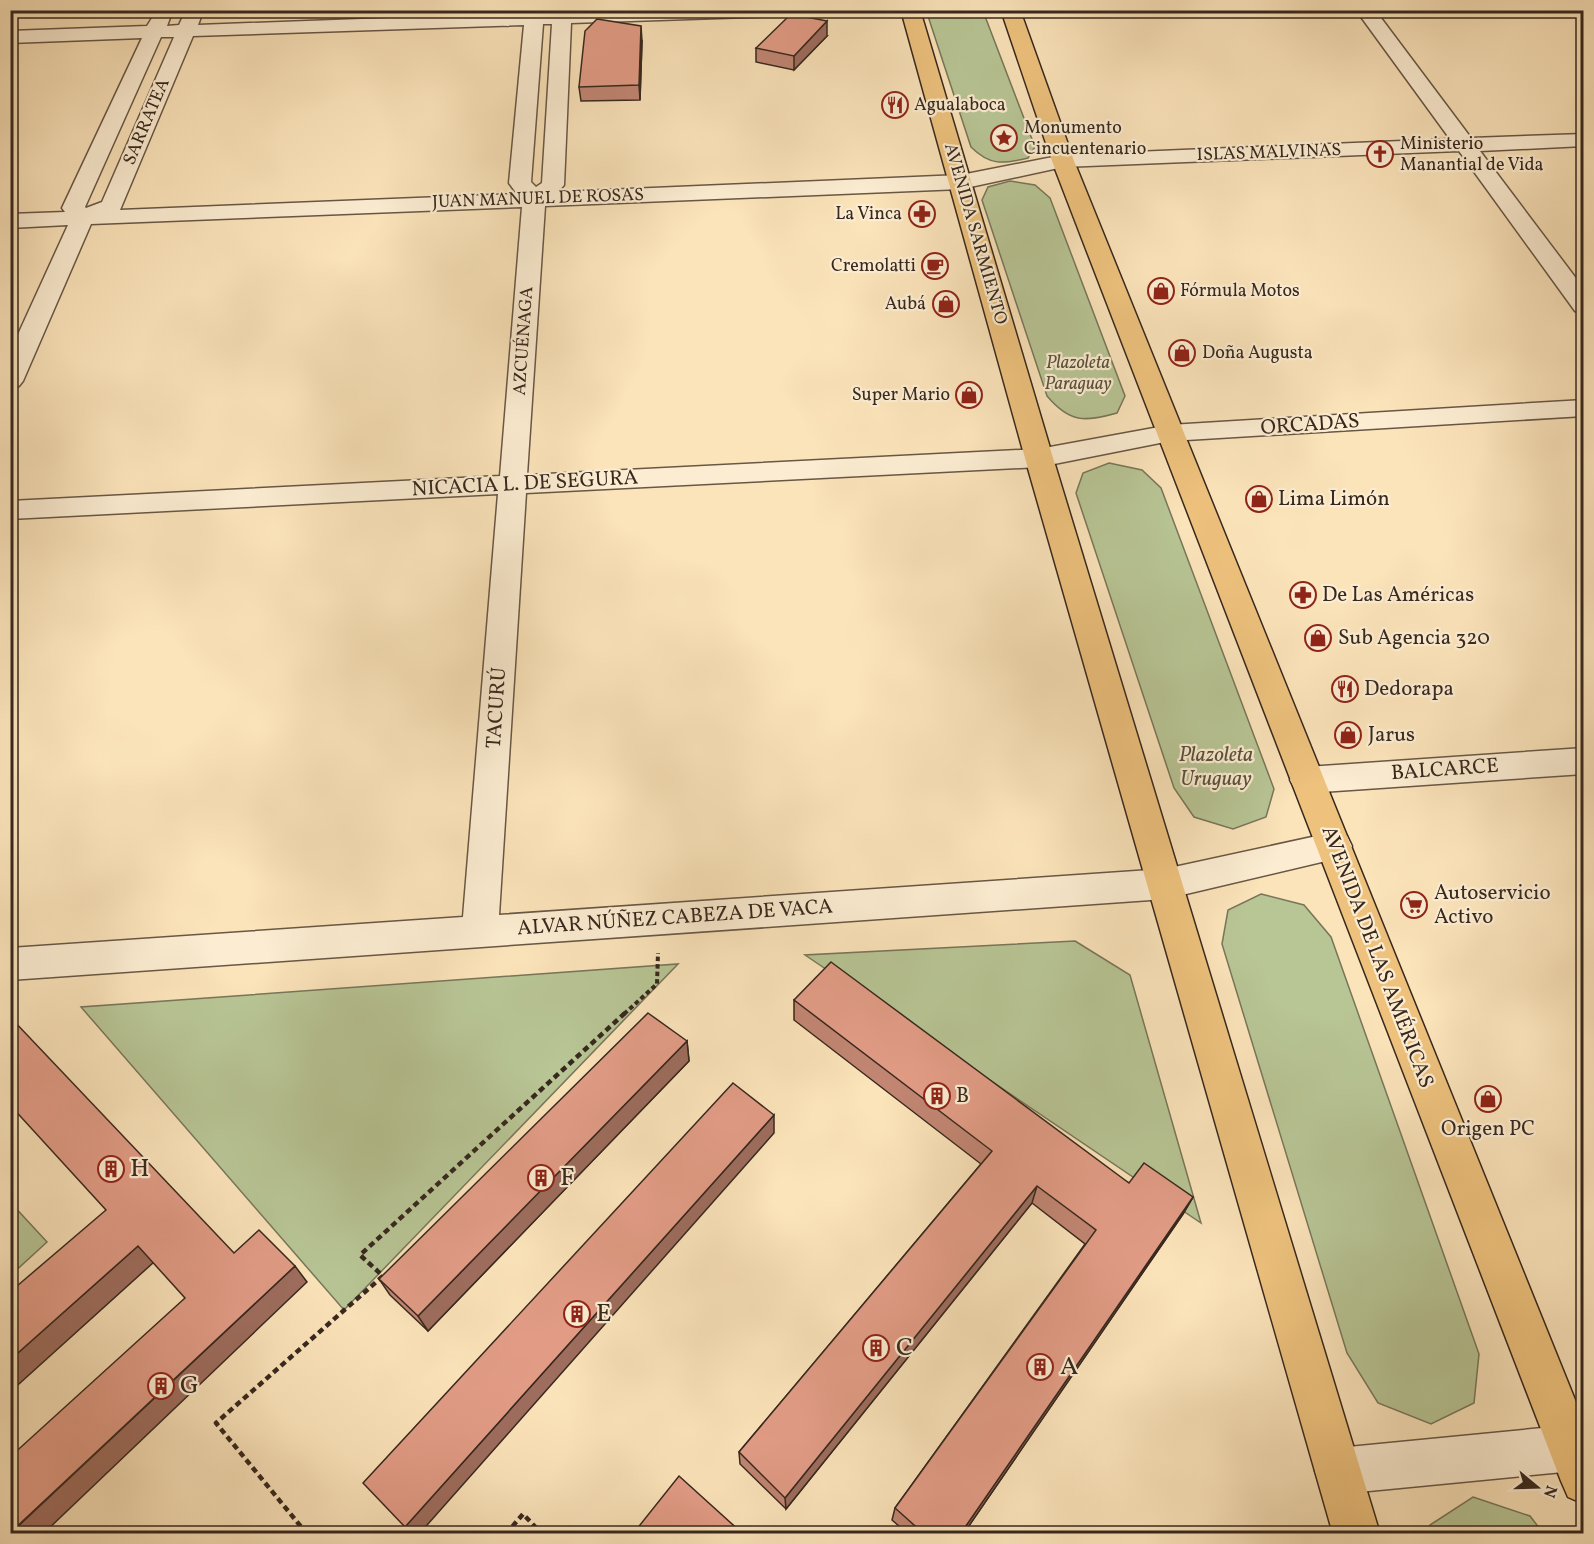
<svg xmlns="http://www.w3.org/2000/svg" width="1594" height="1544" viewBox="0 0 1594 1544" font-family="Vollkorn,serif">
<rect width="100%" height="100%" fill="#fbe3ba"/>
<filter id="stains"><feTurbulence type="fractalNoise" baseFrequency=".00333" numOctaves="4"/><feColorMatrix values="0 0 0 0 .2 0 0 0 0 .09 0 0 0 0 .02 0 0 0 .5 -.17"/></filter>
<radialGradient id="worn" r=".72"><stop offset=".6" stop-color="#630" stop-opacity="0"/><stop offset="1" stop-color="#630" stop-opacity=".3"/></radialGradient>
<g fill="#b8c595" stroke="#78765a" stroke-width="1.5">
<path d="M 926,10 L 983,11 L 1035,147 L 1028,158 C 1003,164 990,166 971,147 Z"/>
<path d="M 1010,181 L 1035,185 L 1050,198 L 1125,396 L 1117,413 C 1084,422 1070,423 1047,396 L 982,200 L 988,187 Z"/>
<path d="M 1109,463 L 1142,470 L 1161,488 L 1274,789 L 1266,817 L 1233,829 L 1194,817 L 1174,788 L 1076,493 L 1083,473 Z"/>
<path d="M 1261,894 L 1304,905 L 1331,937 L 1479,1354 L 1474,1403 L 1431,1424 L 1378,1403 L 1347,1353 L 1222,944 L 1228,910 Z"/>
<path d="M 1075,941 L 1130,975 L 1201,1223 L 805,955 Z"/>
<path d="M 678,964 L 344,1310 L 81,1007 Z"/>
<path d="M 11,1203 L 47,1242 L 11,1275 L 10,1275 Z"/>
<path d="M 1473,1497 L 1530,1516 L 1543,1533 L 1430,1533 L 1430,1525 Z"/>
</g>
<g fill="none" stroke-linecap="round" stroke-linejoin="round">
<defs>
<g id="minor">
<path d="M 157,10 L 169,11 L 171,15 L 167,26 L 179,25 L 186,10 L 200,10 L 202,14 L 198,25 L 525,13 L 526,10 L 544,10 L 544,12 L 553,10 L 784,10 L 782,14 L 775,16 L 571,23 L 564,185 L 558,192 L 961,175 L 1063,155 L 1450,139 L 1356,10 L 1375,10 L 1471,138 L 1584,134 L 1584,146 L 1480,151 L 1584,289 L 1584,313 L 1575,311 L 1459,151 L 1063,167 L 961,189 L 545,206 L 527,475 L 1039,449 L 1170,425 L 1584,400 L 1584,416 L 1170,441 L 1039,467 L 526,493 L 499,915 L 1165,869 L 1335,832 L 1347,836 L 1352,846 L 1347,856 L 1165,899 L 10,980 L 10,948 L 463,917 L 498,494 L 10,519 L 10,501 L 500,476 L 522,207 L 91,224 L 23,381 L 19,386 L 10,389 L 10,352 L 68,225 L 10,228 L 10,214 L 65,212 L 62,208 L 142,38 L 10,43 L 10,31 L 147,26 ZM 543,24 L 552,24 L 542,183 L 536,187 L 531,182 ZM 524,25 L 509,183 L 517,194 L 120,210 L 193,36 ZM 161,37 L 174,37 L 102,202 L 86,208 L 85,207 Z"/>
<path d="M 1584,748 L 1584,774 L 1307,793 L 1295,789 L 1290,780 L 1295,771 L 1307,767 Z"/>
<path d="M 1584,1424 L 1584,1470 L 1338,1494 L 1322,1487 L 1315,1471 L 1322,1455 L 1338,1448 Z"/>
</g>
<g id="major">
<path d="M 901,10 L 920,10 L 1053,458 L 1380,1534 L 1333,1534 L 1025,458 Z"/>
<path d="M 1001,10 L 1020,10 L 1074,161 L 1584,1422 L 1584,1504 L 1568,1497 L 1561,1481 L 1052,161 Z"/>
</g>
</defs>
<use href="#minor" stroke="#685745" stroke-width="3"/>
<use href="#major" stroke="#37281e" stroke-width="3"/>
<path stroke="#37281e" stroke-width="4" stroke-dasharray="4.5 3" stroke-linecap="butt" d="M 624,1014 L 657,984 L 658,953"/>
<g stroke="#37281e" stroke-width="4.5" stroke-dasharray="6 4" stroke-linecap="butt">
<path d="M 307,1534 L 216,1423 L 383,1276 L 360,1255 L 625,1013"/>
<path d="M 506,1534 L 523,1514 L 542,1534"/>
</g>
<use href="#minor" fill="#fcedd2" fill-rule="evenodd"/>
<use href="#major" fill="#eec27d" fill-rule="evenodd"/>
</g>
<g fill="#c28673" stroke="#37281e" stroke-width="1.5">
<path d="M 827,36 L 794,70 L 756,62 L 756,48 Z"/>
<path d="M 642,41 L 640,100 L 581,101 L 579,87 Z"/>
<path d="M 794,1000 L 1129,1183 L 1193,1197 L 1183,1214 L 964,1533 L 907,1533 L 892,1520 L 895,1508 L 1085,1244 L 1032,1203 L 786,1509 L 740,1464 L 739,1452 L 981,1164 L 794,1020 Z"/>
<path d="M 687,1041 L 689,1061 L 428,1331 L 390,1295 L 379,1279 Z"/>
</g>
<g fill="#9e6d5e" stroke="#37281e" stroke-width="1.5">
<path d="M 827,21 L 827,36 L 794,70 L 794,56 Z"/>
<path d="M 641,26 L 642,41 L 640,100 L 639,85 Z"/>
<path d="M 687,1041 L 689,1061 L 428,1331 L 418,1316 Z"/>
<path d="M 774,1115 L 774,1133 L 420,1533 L 411,1533 L 405,1527 Z"/>
<path d="M 1037,1186 L 1032,1203 L 786,1509 L 785,1498 Z"/>
<path d="M 1193,1197 L 1183,1214 L 964,1533 L 961,1533 Z"/>
<path d="M 138,1246 L 154,1262 L 10,1392 L 10,1360 Z"/>
<path d="M 295,1266 L 307,1282 L 44,1533 L 11,1533 Z"/>
</g>
<g fill="#e29c86" stroke="#37281e" stroke-width="1.5">
<path d="M 791,14 L 827,21 L 794,56 L 756,48 Z"/>
<path d="M 597,19 L 641,26 L 639,85 L 579,87 L 585,31 Z"/>
<path d="M 831,962 L 1129,1183 L 1144,1163 L 1193,1197 L 961,1533 L 923,1533 L 895,1508 L 1096,1230 L 1037,1186 L 785,1498 L 739,1452 L 992,1151 L 794,1000 Z"/>
<path d="M 648,1013 L 687,1041 L 418,1316 L 379,1279 Z"/>
<path d="M 11,1018 L 234,1253 L 259,1230 L 295,1266 L 10,1533 L 10,1457 L 185,1298 L 138,1246 L 10,1360 L 10,1292 L 106,1210 L 10,1105 L 10,1019 Z"/>
<path d="M 733,1083 L 774,1115 L 405,1527 L 363,1483 Z"/>
<path d="M 679,1476 L 742,1533 L 640,1533 L 636,1530 Z"/>
</g>
<defs>
<symbol id="restaurant-ring" viewBox="-11 -11 22 22"><circle r="9.5" fill="#fcedd2" stroke="#8f2418" stroke-width="1.5"/><path d="M-5-6h1v4h1v-4h1v4h1v-4h1v5L-1.5 .5V6h-2V.5L-5-1ZM5-6V6H3V1.5H1.5Q1.5-4 5-6Z" fill="#8f2418"/></symbol>
<symbol id="sight-ring" viewBox="-11 -11 22 22"><circle r="9.5" fill="#fcedd2" stroke="#8f2418" stroke-width="1.5"/><path d="M0-6L1.8-2.2L6-1.7L2.9 1.2L3.7 5.4L0 3.3L-3.7 5.4L-2.9 1.2L-6-1.7L-1.8-2.2Z" fill="#8f2418"/></symbol>
<symbol id="church-ring" viewBox="-11 -11 22 22"><circle r="9.5" fill="#fcedd2" stroke="#8f2418" stroke-width="1.5"/><path d="M-1.2-6h2.4v3.5h3.3v2.4h-3.3V6h-2.4V-.1h-3.3v-2.4h3.3Z" fill="#8f2418"/></symbol>
<symbol id="pharmacy-ring" viewBox="-11 -11 22 22"><circle r="9.5" fill="#fcedd2" stroke="#8f2418" stroke-width="1.5"/><path d="M-2-6h4v4h4v4h-4v4h-4v-4h-4v-4h4Z" fill="#8f2418"/></symbol>
<symbol id="cafe-ring" viewBox="-11 -11 22 22"><circle r="9.5" fill="#fcedd2" stroke="#8f2418" stroke-width="1.5"/><path d="M-5.5-4.5H6V0H3Q3 3.5 0 3.5H-2.5Q-5.5 3.5-5.5 0ZM3-3.2v2h1.7v-2ZM-6 4.5H4V6H-6Z" fill="#8f2418"/></symbol>
<symbol id="shop-ring" viewBox="-11 -11 22 22"><circle r="9.5" fill="#fcedd2" stroke="#8f2418" stroke-width="1.5"/><path d="M-5-2.5h2.3a2.7 3.5 0 0 1 5.4 0H5L5.5 6h-11ZM-1.5-2.5h3a1.5 2.3 0 0 0-3 0Z" fill="#8f2418"/></symbol>
<symbol id="supermarket-ring" viewBox="-11 -11 22 22"><circle r="9.5" fill="#fcedd2" stroke="#8f2418" stroke-width="1.5"/><path d="M-6-5.5h2.5l.6 2H6L4.5 2H-2.5L-4.4-4H-6ZM-1.5 3.2a1.3 1.3 0 1 0 .1 0ZM3 3.2a1.3 1.3 0 1 0 .1 0Z" fill="#8f2418"/></symbol>
<symbol id="building-ring" viewBox="-11 -11 22 22"><circle r="9.5" fill="#fcedd2" stroke="#8f2418" stroke-width="1.5"/><path d="M-4-6H4V6H1V3H-1V6H-4ZM-2.5-4.3h1.7v1.8h-1.7ZM.8-4.3h1.7v1.8H.8ZM-2.5-1h1.7V.8h-1.7ZM.8-1h1.7V.8H.8Z" fill="#8f2418"/></symbol>
</defs>
<g fill-rule="evenodd">
<use href="#restaurant-ring" x="880" y="90" width="30" height="30"/>
<use href="#sight-ring" x="989" y="123" width="30" height="30"/>
<use href="#church-ring" x="1365" y="139" width="30" height="30"/>
<use href="#pharmacy-ring" x="907" y="199" width="30" height="30"/>
<use href="#cafe-ring" x="920" y="251" width="30" height="30"/>
<use href="#shop-ring" x="1146" y="276" width="30" height="30"/>
<use href="#shop-ring" x="931" y="289" width="30" height="30"/>
<use href="#shop-ring" x="1167" y="338" width="30" height="30"/>
<use href="#shop-ring" x="954" y="380" width="30" height="30"/>
<use href="#shop-ring" x="1244" y="484" width="30" height="30"/>
<use href="#pharmacy-ring" x="1288" y="580" width="30" height="30"/>
<use href="#shop-ring" x="1303" y="623" width="30" height="30"/>
<use href="#restaurant-ring" x="1330" y="674" width="30" height="30"/>
<use href="#shop-ring" x="1333" y="720" width="30" height="30"/>
<use href="#supermarket-ring" x="1399" y="890" width="30" height="30"/>
<use href="#building-ring" x="922" y="1081" width="30" height="30"/>
<use href="#shop-ring" x="1473" y="1084" width="30" height="30"/>
<use href="#building-ring" x="96" y="1154" width="30" height="30"/>
<use href="#building-ring" x="526" y="1163" width="30" height="30"/>
<use href="#building-ring" x="562" y="1299" width="30" height="30"/>
<use href="#building-ring" x="861" y="1333" width="30" height="30"/>
<use href="#building-ring" x="1025" y="1352" width="30" height="30"/>
<use href="#building-ring" x="146" y="1371" width="30" height="30"/>
</g>
<g text-anchor="middle" dominant-baseline="central" stroke-width="4.5" stroke-linejoin="round" paint-order="stroke">
<g font-size="18" fill="#37281e" stroke="#fcedd2" text-anchor="start">
<text x="914" y="105">Agualaboca</text>
<text x="1024" y="128">Monumento<tspan x="1024" dy="21">Cincuentenario</tspan></text>
<text x="1400" y="144">Ministerio<tspan x="1400" dy="21">Manantial de Vida</tspan></text>
<text x="902" y="214" text-anchor="end">La Vinca</text>
<text x="916" y="266" text-anchor="end">Cremolatti</text>
<text x="1180" y="291">Fórmula Motos</text>
<text x="926" y="304" text-anchor="end">Aubá</text>
<text x="1202" y="353">Doña Augusta</text>
<text x="950" y="395" text-anchor="end">Super Mario</text>
</g>
<g font-size="18" fill="#37281e" stroke="#fcedd2">
<text transform="translate(147 122) rotate(-67)">SARRATEA</text>
<text transform="translate(1269 153) rotate(-2)">ISLAS MALVINAS</text>
<text transform="translate(538 199) rotate(-2)">JUAN MANUEL DE ROSAS</text>
<text transform="translate(975 234) rotate(74)">AVENIDA SARMIENTO</text>
<text transform="translate(524 341) rotate(-86)">AZCUÉNAGA</text>
</g>
<g font-size="18" font-style="italic" fill="#574f3c" stroke="#fcedd2">
<text x="1078" y="363">Plazoleta<tspan x="1078" dy="21">Paraguay</tspan></text>
</g>
<g font-size="21" fill="#37281e" stroke="#fcedd2">
<text transform="translate(1310 425) rotate(-4)">ORCADAS</text>
<text transform="translate(525 484) rotate(-3)">NICACIA L. DE SEGURA</text>
<text transform="translate(497 708) rotate(-86)">TACURÚ</text>
<text transform="translate(1445 770) rotate(-4)">BALCARCE</text>
<text transform="translate(675 918) rotate(-4)">ALVAR NÚÑEZ CABEZA DE VACA</text>
<text transform="translate(1377 957) rotate(69)">AVENIDA DE LAS AMÉRICAS</text>
</g>
<g font-size="21" fill="#37281e" stroke="#fcedd2" text-anchor="start">
<text x="1278" y="499">Lima Limón</text>
<text x="1322" y="595">De Las Américas</text>
<text x="1338" y="638">Sub Agencia 320</text>
<text x="1364" y="689">Dedorapa</text>
<text x="1368" y="735">Jarus</text>
<text x="1434" y="893">Autoservicio<tspan x="1434" dy="24">Activo</tspan></text>
<text x="956" y="1096">B</text>
<text x="1488" y="1129" text-anchor="middle">Origen PC</text>
</g>
<g font-size="21" font-style="italic" fill="#574f3c" stroke="#fcedd2">
<text x="1216" y="755">Plazoleta<tspan x="1216" dy="24">Uruguay</tspan></text>
</g>
<g font-size="26" fill="#37281e" stroke="#fcedd2" text-anchor="start">
<text x="130" y="1169">H</text>
<text x="560" y="1178">F</text>
<text x="596" y="1314">E</text>
<text x="896" y="1348">C</text>
<text x="1060" y="1367">A</text>
<text x="180" y="1386">G</text>
</g>
</g>
<rect width="1594" height="1544" fill="none" stroke="#fbe3ba" stroke-width="36"/>
<rect x="12" y="12" width="1570" height="1520" fill="none" stroke="#37281e" stroke-width="3"/>
<rect x="18" y="18" width="1558" height="1508" fill="none" stroke="#37281e" stroke-width="1.5"/>
<g transform="translate(1537 1487) rotate(109)" stroke="#fcedd2" stroke-width="4.5" paint-order="stroke">
<path d="M0-4.5L10 22L0 15L-10 22Z" fill="#37281e"/>
<text y="-9" font-size="16" font-weight="bold" text-anchor="middle" fill="#37281e">N</text>
</g>
<rect width="100%" height="100%" filter="url(#stains)"/>
<rect width="100%" height="100%" fill="url(#worn)"/>
</svg>
